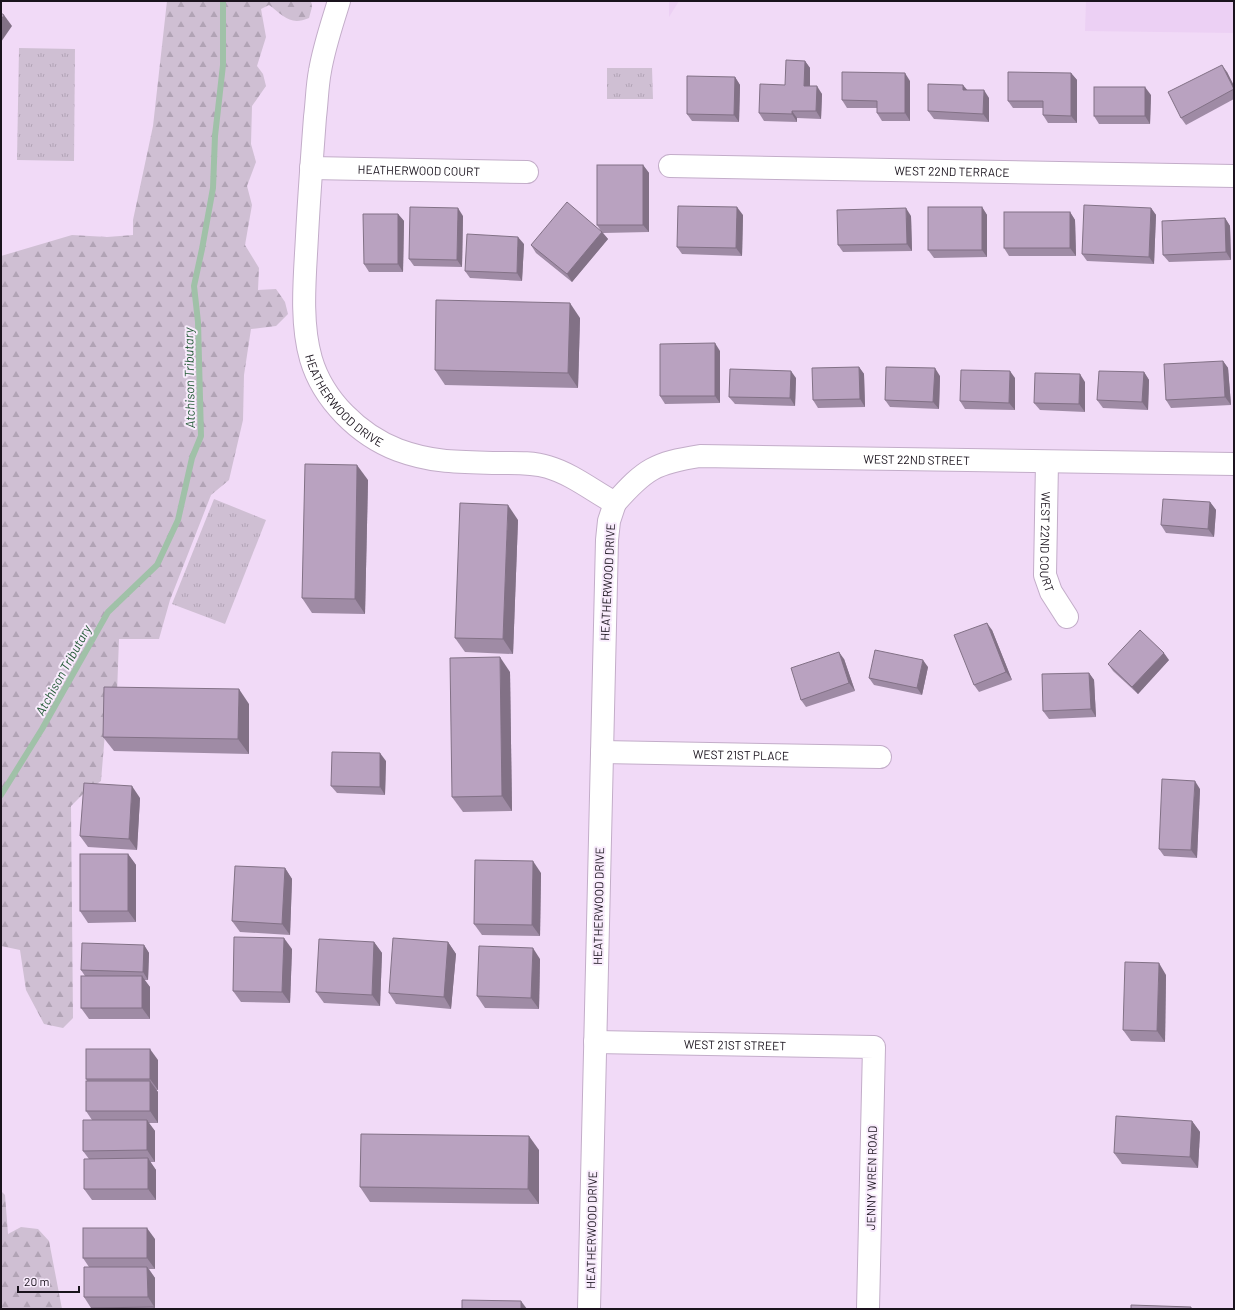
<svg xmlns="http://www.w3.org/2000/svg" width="1235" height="1310" viewBox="0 0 1235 1310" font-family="Barlow,sans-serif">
<defs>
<pattern id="forest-firs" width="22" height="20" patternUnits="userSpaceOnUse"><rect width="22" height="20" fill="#cfbfd3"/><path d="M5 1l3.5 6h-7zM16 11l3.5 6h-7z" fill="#b1a3b5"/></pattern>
<pattern id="park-tufts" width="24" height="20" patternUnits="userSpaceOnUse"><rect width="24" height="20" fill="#cfbfd3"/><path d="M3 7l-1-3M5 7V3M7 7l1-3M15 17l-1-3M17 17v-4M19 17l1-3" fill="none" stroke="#b1a3b5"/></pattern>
</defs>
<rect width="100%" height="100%" fill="#f1daf7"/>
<g fill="#ecd0f4">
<path d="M 669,1 L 679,1 L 669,17 Z"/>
<path d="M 1086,1 L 1234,1 L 1234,33 L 1085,31 Z"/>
</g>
<g fill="url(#forest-firs)">
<path d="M 167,1 L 311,1 L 312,7 L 309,18 C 290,26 284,16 269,5 L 261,9 L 266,37 L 257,66 L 263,74 L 266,86 L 252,106 L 251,144 L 256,162 L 247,186 L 252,205 L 245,245 L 259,268 L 258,290 L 276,289 L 285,302 L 288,314 L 276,326 L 251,329 L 244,375 L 243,420 L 229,480 L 211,495 L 170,600 L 159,639 L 119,639 L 117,693 L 108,697 L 101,781 L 86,791 L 71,806 L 73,1018 L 63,1028 L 44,1024 L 26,990 L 20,950 L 1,946 L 1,256 L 72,235 L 107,237 L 133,235 L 133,220 L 153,126 Z"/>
<path d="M 1,1191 L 5,1195 L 8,1234 L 21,1227 L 38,1229 L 49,1241 L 62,1309 L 1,1309 Z"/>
</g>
<g fill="url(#park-tufts)">
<path d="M 19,48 L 75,49 L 74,161 L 17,160 Z"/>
<path d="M 607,68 L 652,68 L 653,99 L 607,99 Z"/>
<path d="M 214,499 L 266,520 L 225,624 L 172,604 Z"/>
</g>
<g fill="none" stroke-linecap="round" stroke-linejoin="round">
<path stroke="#a0c1a8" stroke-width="6" d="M 1,795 L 42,729 L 108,612 L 157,565 L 178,520 L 192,458 L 201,436 L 198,322 L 194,286 L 202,249 L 213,188 L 215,136 L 223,65 L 223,1"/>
<defs>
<g id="minor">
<path id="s1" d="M 339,1 C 332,24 324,47 320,71 C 317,86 317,102 315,117 C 312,157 309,197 307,236 C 305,276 300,321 311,359 C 323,400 359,435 398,450 C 433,463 461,462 498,463 C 514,463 532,462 548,467 C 572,474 593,491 615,503 L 609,521 L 607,540 L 589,1309"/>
<path id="s2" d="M 670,166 L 1234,176"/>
<path id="s3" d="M 311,168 L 527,172"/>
<path id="s4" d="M 1047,462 L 1045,575 L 1051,592 L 1067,617"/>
<path id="s5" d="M 615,503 C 645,469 655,463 700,456 L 1234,464"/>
<path id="s6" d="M 602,752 L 880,757"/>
<path id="s7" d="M 595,1042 L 874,1047 L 868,1309"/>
</g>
</defs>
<use href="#minor" stroke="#c3adc9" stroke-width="24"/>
<use href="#minor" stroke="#fff" stroke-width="22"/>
</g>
<g fill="#9f8ba5">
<path d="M 805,61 L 810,68 L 810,86 L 822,94 L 821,119 L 797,118 L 797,122 L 764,121 L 759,113 L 785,85 Z"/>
<path d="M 1227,72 L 1234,86 L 1234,99 L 1186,125 L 1181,118 Z"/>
<path d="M 1071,73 L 1077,80 L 1077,123 L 1048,123 L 1043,115 L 1043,108 L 1013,108 L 1008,101 Z"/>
<path d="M 735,77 L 740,85 L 739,122 L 692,121 L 687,114 Z"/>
<path d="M 910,81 L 910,121 L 882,121 L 877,113 L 877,108 L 847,108 L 842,100 Z"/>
<path d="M 967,90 L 989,98 L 989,122 L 934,119 L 928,111 Z"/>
<path d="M 1151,95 L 1150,124 L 1099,124 L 1094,116 Z"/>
<path d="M 643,165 L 649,173 L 649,232 L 603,233 L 608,239 L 572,282 L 536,253 L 531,245 L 601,231 L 597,225 Z"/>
<path d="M 982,207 L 987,215 L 987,257 L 934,258 L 928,250 Z"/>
<path d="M 1151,208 L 1156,215 L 1154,264 L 1087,261 L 1082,254 Z"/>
<path d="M 1070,212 L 1075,220 L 1076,256 L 1009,256 L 1004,248 Z"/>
<path d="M 398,214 L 404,221 L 403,272 L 369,272 L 364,264 Z"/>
<path d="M 743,215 L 742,256 L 682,254 L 677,247 Z"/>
<path d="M 463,216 L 462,267 L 414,266 L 409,259 Z"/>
<path d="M 911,216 L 912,251 L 843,252 L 838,245 Z"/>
<path d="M 1225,218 L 1230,226 L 1231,260 L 1169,262 L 1163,255 Z"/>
<path d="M 524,244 L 522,281 L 470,278 L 465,271 Z"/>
<path d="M 580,318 L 578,388 L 445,385 L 435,370 Z"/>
<path d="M 720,351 L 720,403 L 665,404 L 660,396 Z"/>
<path d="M 1223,361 L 1228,368 L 1231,405 L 1171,408 L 1166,400 Z"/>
<path d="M 859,367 L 864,374 L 865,407 L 818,408 L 813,400 Z"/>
<path d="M 1144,372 L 1149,380 L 1148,410 L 1103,408 L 1097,400 Z"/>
<path d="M 940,376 L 939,409 L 890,407 L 885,400 Z"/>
<path d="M 796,378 L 795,406 L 735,404 L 729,397 Z"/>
<path d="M 1015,378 L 1015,410 L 965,409 L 960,401 Z"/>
<path d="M 1085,382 L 1085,412 L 1040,410 L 1034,403 Z"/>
<path d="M 368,480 L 365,614 L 312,613 L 302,598 Z"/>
<path d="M 1210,502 L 1216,510 L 1214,537 L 1166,533 L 1161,525 Z"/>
<path d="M 518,520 L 513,654 L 465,652 L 455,638 Z"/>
<path d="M 992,630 L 1012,680 L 979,692 L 974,685 Z"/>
<path d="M 844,659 L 855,691 L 806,707 L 801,700 Z"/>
<path d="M 1169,660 L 1138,694 L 1113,671 L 1108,664 Z"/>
<path d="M 928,667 L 922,695 L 874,685 L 869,678 Z"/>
<path d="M 510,672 L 512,811 L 463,812 L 452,797 Z"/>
<path d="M 1089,673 L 1094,680 L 1096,717 L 1049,719 L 1043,711 Z"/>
<path d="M 249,704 L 249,754 L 114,751 L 103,737 Z"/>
<path d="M 386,761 L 385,795 L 337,793 L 331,786 Z"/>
<path d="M 1200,789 L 1197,858 L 1164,856 L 1159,849 Z"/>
<path d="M 140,798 L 137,850 L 88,847 L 80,836 Z"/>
<path d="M 128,854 L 136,865 L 136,922 L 88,923 L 80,911 Z"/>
<path d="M 285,868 L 292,879 L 290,935 L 240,932 L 232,921 Z"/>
<path d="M 541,873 L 540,936 L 482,935 L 474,924 Z"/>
<path d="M 374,942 L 382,953 L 380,1006 L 324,1003 L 316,992 Z"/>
<path d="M 448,942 L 456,954 L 451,1009 L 396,1004 L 389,993 Z"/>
<path d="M 144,945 L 149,953 L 148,980 L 144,980 L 150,987 L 150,1019 L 89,1019 L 81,1008 L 85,976 L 81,970 Z"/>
<path d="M 292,949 L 290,1003 L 241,1002 L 233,991 Z"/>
<path d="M 540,959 L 539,1009 L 485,1008 L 477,996 Z"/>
<path d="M 1166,975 L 1165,1042 L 1131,1041 L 1123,1030 Z"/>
<path d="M 158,1060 L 158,1090 L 156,1090 L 158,1092 L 158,1123 L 148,1123 L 155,1131 L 155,1162 L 150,1162 L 156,1170 L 156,1200 L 92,1200 L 84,1189 L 89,1159 L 83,1151 L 92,1120 L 86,1111 L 87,1081 L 86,1079 Z"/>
<path d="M 1192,1121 L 1200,1132 L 1198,1168 L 1122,1164 L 1114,1153 Z"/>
<path d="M 539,1150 L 539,1204 L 370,1202 L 360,1187 Z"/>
<path d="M 155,1239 L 155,1269 L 149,1269 L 155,1278 L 155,1308 L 91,1308 L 84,1297 L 89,1267 L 83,1258 Z"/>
</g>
<g fill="#827186">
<path d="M 4,15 L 12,26 L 1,42 L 1,20 Z"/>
<path d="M 805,61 L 810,68 L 810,93 L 804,86 Z"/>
<path d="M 1222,65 L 1227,72 L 1234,86 L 1234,89 Z"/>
<path d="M 905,73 L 910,81 L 910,121 L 905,113 Z"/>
<path d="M 1071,73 L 1077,80 L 1077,123 L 1071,116 Z"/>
<path d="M 735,77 L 740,85 L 739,122 L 734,115 Z"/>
<path d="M 963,85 L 969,92 L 963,90 Z"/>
<path d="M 817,86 L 822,94 L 821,119 L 816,111 Z"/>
<path d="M 1145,87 L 1151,95 L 1150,124 L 1145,116 Z"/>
<path d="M 984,90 L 989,98 L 989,122 L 983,114 Z"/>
<path d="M 792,111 L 797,118 L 797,122 L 792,114 Z"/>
<path d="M 643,165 L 649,173 L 649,232 L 643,225 Z"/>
<path d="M 737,207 L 743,215 L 742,256 L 736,248 Z"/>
<path d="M 982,207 L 987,215 L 987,257 L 982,250 Z"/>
<path d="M 458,208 L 463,216 L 462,267 L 457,260 Z"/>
<path d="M 906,208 L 911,216 L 912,251 L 907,244 Z"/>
<path d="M 1151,208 L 1156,215 L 1154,264 L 1149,257 Z"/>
<path d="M 1070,212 L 1075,220 L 1076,256 L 1070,248 Z"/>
<path d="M 398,214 L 404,221 L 403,272 L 398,264 Z"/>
<path d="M 1225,218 L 1230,226 L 1231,260 L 1226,252 Z"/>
<path d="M 602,232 L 608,239 L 572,282 L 567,274 Z"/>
<path d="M 518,237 L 524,244 L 522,281 L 517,273 Z"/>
<path d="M 570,303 L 580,318 L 578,388 L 568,373 Z"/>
<path d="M 715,343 L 720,351 L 720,403 L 715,396 Z"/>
<path d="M 1223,361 L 1228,368 L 1231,405 L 1225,397 Z"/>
<path d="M 859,367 L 864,374 L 865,407 L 860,399 Z"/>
<path d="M 935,368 L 940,376 L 939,409 L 933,402 Z"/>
<path d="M 791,371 L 796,378 L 795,406 L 790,398 Z"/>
<path d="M 1010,371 L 1015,378 L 1015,410 L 1009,403 Z"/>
<path d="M 1144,372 L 1149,380 L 1148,410 L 1142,402 Z"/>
<path d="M 1080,374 L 1085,382 L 1085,412 L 1079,404 Z"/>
<path d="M 357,465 L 368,480 L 365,614 L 355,599 Z"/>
<path d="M 1210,502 L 1216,510 L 1214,537 L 1208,529 Z"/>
<path d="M 508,505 L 518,520 L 513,654 L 503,639 Z"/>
<path d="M 987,623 L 992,630 L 1012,680 L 1006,672 Z"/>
<path d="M 839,652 L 844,659 L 855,691 L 849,683 Z"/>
<path d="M 1164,653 L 1169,660 L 1138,694 L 1132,687 Z"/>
<path d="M 500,657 L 510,672 L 512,811 L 502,796 Z"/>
<path d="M 923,660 L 928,667 L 922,695 L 917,688 Z"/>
<path d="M 1089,673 L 1094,680 L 1096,717 L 1091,709 Z"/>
<path d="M 239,689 L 249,704 L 249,754 L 238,739 Z"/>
<path d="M 380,753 L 386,761 L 385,795 L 380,787 Z"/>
<path d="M 1195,781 L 1200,789 L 1197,858 L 1191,850 Z"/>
<path d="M 132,786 L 140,798 L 137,850 L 129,839 Z"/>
<path d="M 128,854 L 136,865 L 136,922 L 128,911 Z"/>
<path d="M 533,861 L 541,873 L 540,936 L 532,925 Z"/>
<path d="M 285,868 L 292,879 L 290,935 L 282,924 Z"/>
<path d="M 284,938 L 292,949 L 290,1003 L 282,992 Z"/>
<path d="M 374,942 L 382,953 L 380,1006 L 372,995 Z"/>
<path d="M 448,942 L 456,954 L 451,1009 L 444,997 Z"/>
<path d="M 144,945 L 149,953 L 148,980 L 143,972 Z"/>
<path d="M 533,948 L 540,959 L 539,1009 L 531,998 Z"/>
<path d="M 1159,963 L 1166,975 L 1165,1042 L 1157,1031 Z"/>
<path d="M 142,976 L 150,987 L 150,1019 L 142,1008 Z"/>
<path d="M 150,1049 L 158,1060 L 158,1090 L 150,1079 Z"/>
<path d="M 150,1081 L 158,1092 L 158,1123 L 150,1111 Z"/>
<path d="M 147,1120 L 155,1131 L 155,1162 L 147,1150 Z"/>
<path d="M 1192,1121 L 1200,1132 L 1198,1168 L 1190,1157 Z"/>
<path d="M 529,1136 L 539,1150 L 539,1204 L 528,1189 Z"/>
<path d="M 148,1158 L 156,1170 L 156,1200 L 148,1189 Z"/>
<path d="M 147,1228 L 155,1239 L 155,1269 L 147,1258 Z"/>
<path d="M 147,1267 L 155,1278 L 155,1308 L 148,1297 Z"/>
<path d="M 521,1301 L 527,1309 L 521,1309 Z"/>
</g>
<g fill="#b9a2c0" stroke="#827186">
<path d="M 1,13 L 4,15 L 1,20 Z"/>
<path d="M 786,60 L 805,61 L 804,86 L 817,86 L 816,111 L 792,111 L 792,114 L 759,113 L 760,84 L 785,85 Z"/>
<path d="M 1222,65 L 1234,89 L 1181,118 L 1168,92 Z"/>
<path d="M 842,72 L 905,73 L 905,113 L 877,113 L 877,101 L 842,100 Z"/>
<path d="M 1008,72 L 1071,73 L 1071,116 L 1043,115 L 1043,101 L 1008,101 Z"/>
<path d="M 687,76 L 735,77 L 734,115 L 687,114 Z"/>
<path d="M 928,84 L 963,85 L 963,90 L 984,90 L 983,114 L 928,111 Z"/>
<rect x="1094" y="87" width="51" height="29"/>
<rect x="597" y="165" width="46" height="60"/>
<path d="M 567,202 L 602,232 L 567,274 L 531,245 Z"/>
<path d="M 1084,205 L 1151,208 L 1149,257 L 1082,254 Z"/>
<path d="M 678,206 L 737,207 L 736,248 L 677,247 Z"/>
<path d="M 410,207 L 458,208 L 457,260 L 409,259 Z"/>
<rect x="928" y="207" width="54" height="43"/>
<path d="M 906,208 L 907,244 L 838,245 L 837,210 Z"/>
<rect x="1004" y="212" width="66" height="36"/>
<path d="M 363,214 L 398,214 L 398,264 L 364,264 Z"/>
<path d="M 1225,218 L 1226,252 L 1163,255 L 1162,221 Z"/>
<path d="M 467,234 L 518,237 L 517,273 L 465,271 Z"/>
<path d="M 436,300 L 570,303 L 568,373 L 435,370 Z"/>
<path d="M 715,343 L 715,396 L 660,396 L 660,344 Z"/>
<path d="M 1223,361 L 1225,397 L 1166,400 L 1164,364 Z"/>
<path d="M 859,367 L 860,399 L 813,400 L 812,368 Z"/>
<path d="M 886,367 L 935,368 L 933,402 L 885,400 Z"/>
<path d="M 730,369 L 791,371 L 790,398 L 729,397 Z"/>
<path d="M 961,370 L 1010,371 L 1009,403 L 960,401 Z"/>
<path d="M 1099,371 L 1144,372 L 1142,402 L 1097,400 Z"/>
<path d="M 1035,373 L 1080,374 L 1079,404 L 1034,403 Z"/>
<path d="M 305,464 L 357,465 L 355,599 L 302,598 Z"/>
<path d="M 1163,499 L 1210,502 L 1208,529 L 1161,525 Z"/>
<path d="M 460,503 L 508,505 L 503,639 L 455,638 Z"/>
<path d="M 987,623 L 1006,672 L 974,685 L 954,635 Z"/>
<path d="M 1140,630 L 1164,653 L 1132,687 L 1108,664 Z"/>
<path d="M 875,650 L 923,660 L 917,688 L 869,678 Z"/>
<path d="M 839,652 L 849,683 L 801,700 L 791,668 Z"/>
<path d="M 500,657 L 502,796 L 452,797 L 450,658 Z"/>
<path d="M 1089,673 L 1091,709 L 1043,711 L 1042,674 Z"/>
<path d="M 104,687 L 239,689 L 238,739 L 103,737 Z"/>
<path d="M 332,752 L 380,753 L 380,787 L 331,786 Z"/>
<path d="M 1162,779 L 1195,781 L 1191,850 L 1159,849 Z"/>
<path d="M 84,783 L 132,786 L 129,839 L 80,836 Z"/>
<rect x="80" y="854" width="48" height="57"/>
<path d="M 475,860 L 533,861 L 532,925 L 474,924 Z"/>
<path d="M 235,866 L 285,868 L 282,924 L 232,921 Z"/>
<path d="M 234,937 L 284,938 L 282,992 L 233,991 Z"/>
<path d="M 393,938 L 448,942 L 444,997 L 389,993 Z"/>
<path d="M 319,939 L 374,942 L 372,995 L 316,992 Z"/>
<path d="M 82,943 L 144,945 L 143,972 L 81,970 Z"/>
<path d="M 479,946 L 533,948 L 531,998 L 477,996 Z"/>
<path d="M 1125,962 L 1159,963 L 1157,1031 L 1123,1030 Z"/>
<rect x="81" y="976" width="61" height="32"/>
<rect x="86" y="1049" width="64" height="30"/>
<rect x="86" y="1081" width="64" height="30"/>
<path d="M 1116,1116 L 1192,1121 L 1190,1157 L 1114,1153 Z"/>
<path d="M 83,1120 L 147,1120 L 147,1150 L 83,1151 Z"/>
<path d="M 361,1134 L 529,1136 L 528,1189 L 360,1187 Z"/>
<path d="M 148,1158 L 148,1189 L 84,1189 L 84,1159 Z"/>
<rect x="83" y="1228" width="64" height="30"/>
<path d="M 84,1267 L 147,1267 L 148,1297 L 84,1297 Z"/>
<path d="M 462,1300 L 521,1301 L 521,1309 L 462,1309 Z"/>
<path d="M 1131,1305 L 1191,1307 L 1191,1309 L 1131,1309 Z"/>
<path d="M 154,1307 L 154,1309 L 91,1309 L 91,1308 Z"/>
</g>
<g text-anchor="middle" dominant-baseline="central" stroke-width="4" stroke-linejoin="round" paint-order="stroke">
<g font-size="12" fill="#1a131d" stroke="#f8ebfc">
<text stroke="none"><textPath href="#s3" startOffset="108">HEATHERWOOD COURT</textPath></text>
<text stroke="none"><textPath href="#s2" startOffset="282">WEST 22ND TERRACE</textPath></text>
<text stroke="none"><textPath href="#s1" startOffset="416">HEATHERWOOD DRIVE</textPath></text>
<text stroke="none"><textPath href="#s5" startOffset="317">WEST 22ND STREET</textPath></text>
<text stroke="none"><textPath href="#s4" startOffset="80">WEST 22ND COURT</textPath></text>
<text transform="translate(607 582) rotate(-87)">HEATHERWOOD DRIVE</text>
<text stroke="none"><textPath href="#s6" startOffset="139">WEST 21ST PLACE</textPath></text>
<text transform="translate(598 906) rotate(-89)">HEATHERWOOD DRIVE</text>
<text stroke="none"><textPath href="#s7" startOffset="140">WEST 21ST STREET</textPath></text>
<text transform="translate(871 1178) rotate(-89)">JENNY WREN ROAD</text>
<text transform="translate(591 1230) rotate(-89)">HEATHERWOOD DRIVE</text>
</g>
<g font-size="13" font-style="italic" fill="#275c39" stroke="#f8ebfc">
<text transform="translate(189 378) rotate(-91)">Atchison Tributary</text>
<text transform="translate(63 670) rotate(-61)">Atchison Tributary</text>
</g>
</g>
<rect width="1235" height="1310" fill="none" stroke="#1a131d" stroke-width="4"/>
<path d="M18 1286v6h61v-6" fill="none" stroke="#1a131d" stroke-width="2"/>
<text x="24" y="1286" font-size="12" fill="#1a131d" stroke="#f8ebfc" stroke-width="3" paint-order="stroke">20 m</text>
</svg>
